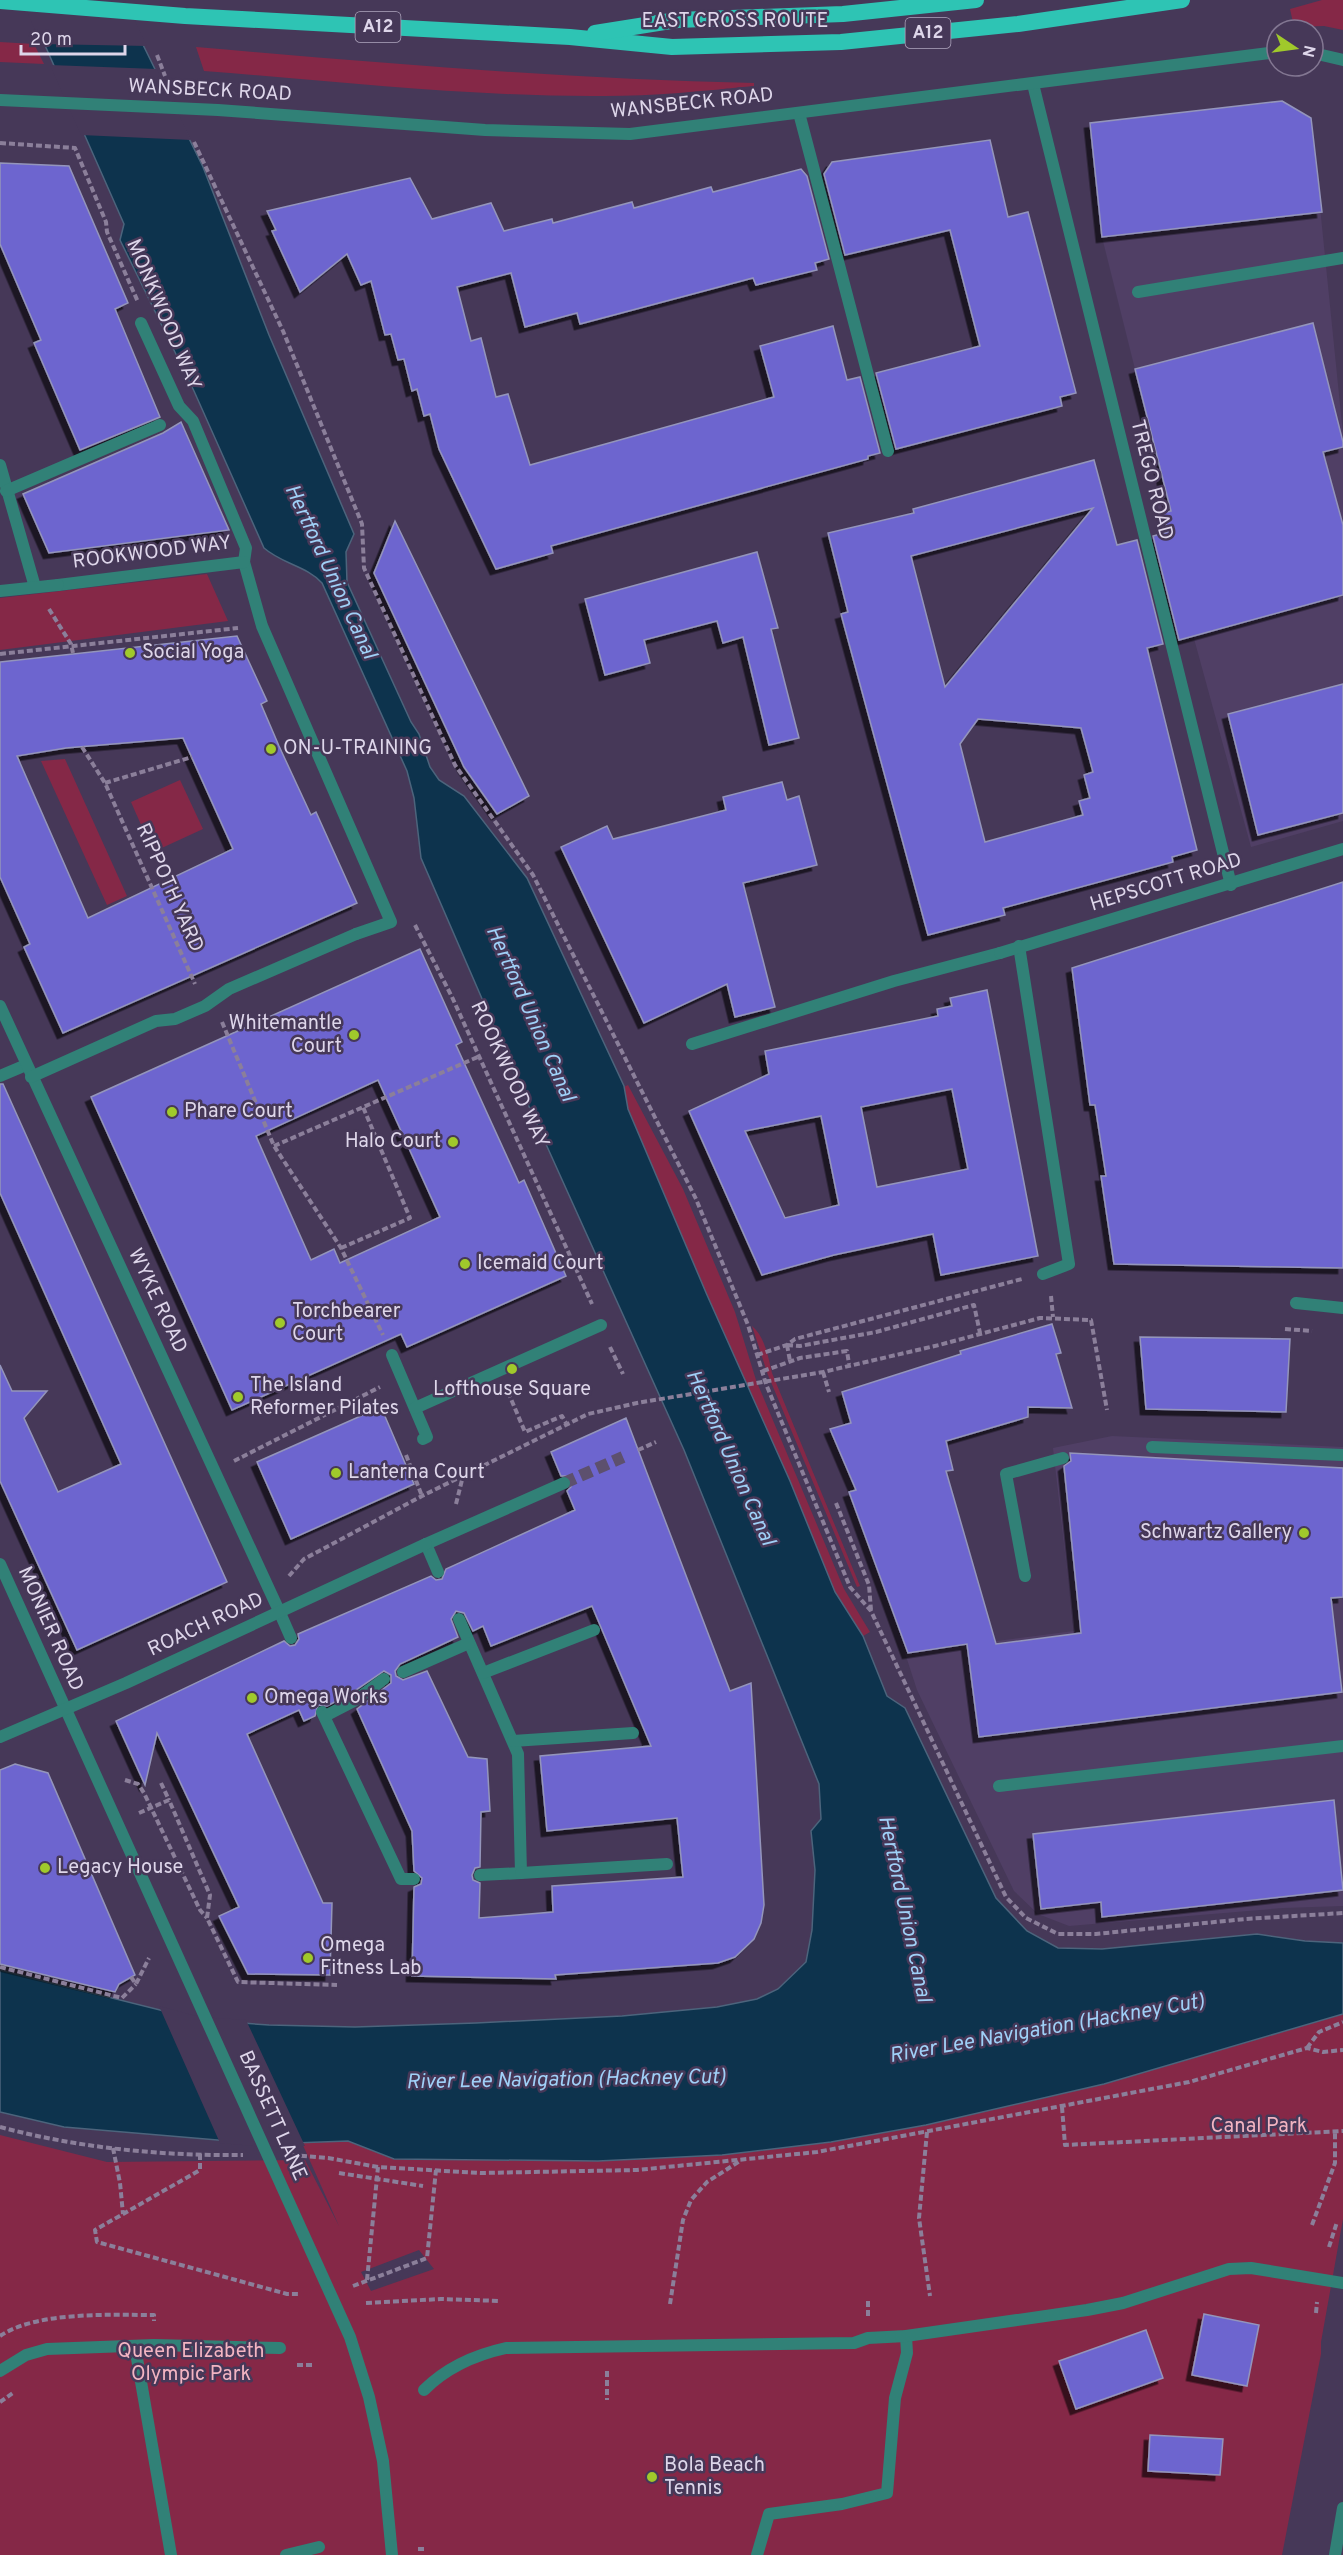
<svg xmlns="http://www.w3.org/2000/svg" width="1343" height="2555" viewBox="0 0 1343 2555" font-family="Overpass,sans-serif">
<defs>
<filter id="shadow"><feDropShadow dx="-5.5" dy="5.5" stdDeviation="0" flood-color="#0009"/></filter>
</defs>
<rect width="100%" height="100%" fill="#463858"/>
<g fill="#503f65">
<path d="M 1282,101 L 1311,118 L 1343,434 L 1343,821 L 1251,847 L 1155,496 L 1166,493 L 1102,237 L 1090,123 Z"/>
<path d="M 1112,1436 L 1343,1447 L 1343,1906 L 1283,1908 L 1069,1926 L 1038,1914 L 1014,1891 L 917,1690 L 905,1653 L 1074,1631 L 1053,1448 Z"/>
</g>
<g fill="#852847" fill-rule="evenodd">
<path d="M 1322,0 L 1343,0 L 1343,30 L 1324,26 L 1294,27 L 1290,9 Z"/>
<path d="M 0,42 L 34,44 L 44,64 L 0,62 Z"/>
<path d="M 196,47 C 382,63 567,79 754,83 L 754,86 C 704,91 654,96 604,96 C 471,97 337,81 204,71 Z"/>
<path d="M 207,574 L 228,621 L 0,650 L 0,598 Z"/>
<path d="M 65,759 L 127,896 L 107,905 L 41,761 Z"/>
<path d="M 180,780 L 203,829 L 153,852 L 131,802 Z"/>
<path d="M 628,1085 L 683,1189 L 735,1312 L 756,1380 L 844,1589 L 870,1632 L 863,1636 L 835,1592 L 790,1481 L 707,1295 L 628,1109 L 624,1087 Z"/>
<path d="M 752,1326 C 765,1337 768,1356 772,1373 L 860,1586 L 857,1587 L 768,1375 Z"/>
<path d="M 1343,2014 L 1343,2219 L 1321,2342 L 1321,2354 L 1282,2555 L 0,2555 L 0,2135 L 107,2162 L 305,2160 L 339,2226 L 302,2143 L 348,2141 L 394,2159 L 598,2161 L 722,2155 L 831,2142 L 1104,2084 ZM 419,2250 L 434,2269 L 371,2291 L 361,2272 Z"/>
</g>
<path fill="#0d334d" stroke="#4c647c" stroke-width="1.5" d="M 25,0 L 121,0 L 203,167 L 269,335 L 354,534 L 346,552 L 347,582 L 411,722 L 419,734 L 430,767 L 439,780 L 464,796 L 527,878 L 624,1086 L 628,1109 L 707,1295 L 790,1481 L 835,1592 L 863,1636 L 887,1696 L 905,1708 L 996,1898 L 1027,1931 L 1058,1948 L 1102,1949 L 1257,1934 L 1305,1941 L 1343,1943 L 1343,2014 L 1104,2084 L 926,2125 L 831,2142 L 722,2155 L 598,2161 L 394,2159 L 348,2141 L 266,2144 L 64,2127 L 0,2112 L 0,1970 L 200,2020 L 269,2025 L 355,2027 L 476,2023 L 622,2016 L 717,2007 L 757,1999 L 778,1989 L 806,1962 L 812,1930 L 815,1870 L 811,1831 L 821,1819 L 819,1784 L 684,1450 L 522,1091 L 421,858 L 414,798 L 407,771 L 322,583 C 307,566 282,564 264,548 L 194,391 L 120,240 L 124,224 Z"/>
<g fill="#463858">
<path d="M 22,0 L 125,0 L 147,46 L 41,44 Z"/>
<path d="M 50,65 L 157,69 L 191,140 L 81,135 Z"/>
<path d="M 159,2006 L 200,2017 L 246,2020 L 305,2146 L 266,2147 L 220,2143 Z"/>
</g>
<g fill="#6d65cf" stroke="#9495bb" stroke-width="1.5" fill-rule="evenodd" filter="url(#shadow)">
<path d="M 1282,101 L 1311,118 L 1322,212 L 1102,237 L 1090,123 Z"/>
<path d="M 990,140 L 1008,217 L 1028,212 L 1076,393 L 1060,397 L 1062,406 L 896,449 L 876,373 L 980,346 L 950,230 L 845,255 L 824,174 L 832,162 Z"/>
<path d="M 0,163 L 69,166 L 128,303 L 115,309 L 160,417 L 80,450 L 34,343 L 41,340 L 0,244 Z"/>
<path d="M 801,169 L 807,176 L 829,259 L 815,263 L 817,270 L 756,285 L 753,278 L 580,324 L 577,313 L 525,327 L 511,273 L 457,287 L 471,341 L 481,338 L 496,397 L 508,394 L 530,465 L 774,397 L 760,346 L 833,326 L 847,380 L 860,377 L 880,453 L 868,456 L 868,459 L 551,546 L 553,553 L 496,569 L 439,449 L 430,414 L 424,416 L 417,389 L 412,391 L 404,359 L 398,360 L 391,334 L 385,335 L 371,281 L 361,285 L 347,254 L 300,292 L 272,231 L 276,230 L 267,211 L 410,178 L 432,219 L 491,203 L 504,231 L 552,219 L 553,223 L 632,202 L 634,208 L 711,187 L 713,192 Z"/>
<path d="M 1313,323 L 1343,442 L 1343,447 L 1323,452 L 1343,525 L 1343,595 L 1179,640 L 1153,536 L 1168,532 L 1163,513 L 1171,511 L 1135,369 Z"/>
<path d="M 181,422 L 229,530 L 49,553 L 23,494 L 163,433 Z"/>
<path d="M 1094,460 L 1117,545 L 1137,540 L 1163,644 L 1147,648 L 1197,850 L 1172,857 L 1173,862 L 1003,908 L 1005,915 L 928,935 L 841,614 L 848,612 L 828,533 L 914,513 L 913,509 ZM 1093,508 L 945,687 L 911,556 ZM 978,719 L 1081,728 L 1093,772 L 1084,775 L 1090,798 L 1079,801 L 1083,815 L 985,842 L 960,744 Z"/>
<path d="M 395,521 L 529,796 L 497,814 L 464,767 L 374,573 Z"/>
<path d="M 757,552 L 778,628 L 771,629 L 799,738 L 769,745 L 743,637 L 723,643 L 717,621 L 644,640 L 650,663 L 605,675 L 585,599 Z"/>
<path d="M 237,636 L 267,701 L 261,704 L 279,746 L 311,815 L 316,812 L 357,903 L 63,1033 L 24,947 L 30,944 L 0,877 L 0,662 ZM 183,738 L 233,849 L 88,918 L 17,756 L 66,748 Z"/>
<path d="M 1343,684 L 1343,813 L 1258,835 L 1228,714 Z"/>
<path d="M 782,782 L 787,800 L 799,796 L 817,865 L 743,883 L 775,1007 L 735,1017 L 727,984 L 644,1023 L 561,847 L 607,826 L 613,839 L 726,810 L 723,797 Z"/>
<path d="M 1343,882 L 1343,1268 L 1114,1264 L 1101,1176 L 1106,1176 L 1095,1105 L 1090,1105 L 1072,968 Z"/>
<path d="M 420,949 L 462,1042 L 456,1045 L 519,1183 L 524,1180 L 566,1276 L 407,1347 L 401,1334 L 232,1410 L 91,1097 ZM 378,1080 L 440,1217 L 340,1263 L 334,1249 L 311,1260 L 256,1136 Z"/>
<path d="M 987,990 L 1038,1256 L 941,1275 L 933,1234 L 834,1255 L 762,1275 L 689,1111 L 769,1074 L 765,1051 L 938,1016 L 937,1009 L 952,1006 L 950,998 ZM 952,1089 L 968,1169 L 877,1187 L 861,1107 ZM 821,1116 L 839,1205 L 785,1218 L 745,1131 Z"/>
<path d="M 0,1084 L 3,1084 L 227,1582 L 77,1650 L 0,1481 L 0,1365 L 12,1391 L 47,1391 L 24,1418 L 58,1492 L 121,1464 L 0,1193 Z"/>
<path d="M 1052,1324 L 1061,1353 L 1056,1354 L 1072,1408 L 1028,1407 L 1028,1417 L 946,1441 L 953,1470 L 946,1471 L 996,1644 L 1081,1633 L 1064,1466 L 1071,1461 L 1070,1453 L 1343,1468 L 1343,1597 L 1331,1598 L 1342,1692 L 979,1737 L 967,1644 L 908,1653 L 849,1492 L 856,1490 L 830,1429 L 851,1423 L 842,1392 L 961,1354 L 960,1351 Z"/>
<path d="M 1140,1337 L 1290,1339 L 1286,1412 L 1146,1409 Z"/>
<path d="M 381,1407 L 414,1484 L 291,1539 L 257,1462 Z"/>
<path d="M 626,1418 L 730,1691 L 751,1683 L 764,1905 L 761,1923 L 754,1939 L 735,1957 L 718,1963 L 555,1975 L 556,1979 L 412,1976 L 414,1887 L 421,1884 L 422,1878 L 414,1871 L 412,1831 L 357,1709 L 391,1683 L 391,1675 L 384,1671 L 350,1694 L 327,1706 L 318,1705 L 315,1716 L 304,1721 L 299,1710 L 247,1734 L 323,1903 L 332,1903 L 330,1975 L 248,1974 L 219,1916 L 239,1907 L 157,1733 L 145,1785 L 116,1721 L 284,1641 L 290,1646 L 295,1645 L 299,1639 L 298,1634 L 431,1576 L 436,1580 L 442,1579 L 446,1569 L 575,1510 L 567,1491 L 571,1487 L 572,1480 L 568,1476 L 561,1476 L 551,1452 ZM 592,1606 L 651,1746 L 540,1756 L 547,1831 L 677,1818 L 683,1877 L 552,1886 L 553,1912 L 479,1918 L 480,1883 L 473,1880 L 472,1875 L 475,1868 L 480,1867 L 481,1812 L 490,1811 L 487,1759 L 468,1757 L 427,1671 L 403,1680 L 396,1676 L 395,1671 L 400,1664 L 458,1637 L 451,1619 L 456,1611 L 464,1613 L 473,1631 L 483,1626 L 491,1646 Z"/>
<path d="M 15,1764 L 48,1773 L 135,1975 L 119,1984 L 115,1992 L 0,1964 L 0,1770 Z"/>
<path d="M 1334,1800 L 1343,1890 L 1102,1917 L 1101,1902 L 1041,1909 L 1033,1834 Z"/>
<path d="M 1204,2314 L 1259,2325 L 1247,2386 L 1192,2375 Z"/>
<path d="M 1146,2330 L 1163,2378 L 1076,2409 L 1059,2361 Z"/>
<path d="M 1150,2435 L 1223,2439 L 1220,2475 L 1148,2471 Z"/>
</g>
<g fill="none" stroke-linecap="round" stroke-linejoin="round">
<path stroke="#5d506e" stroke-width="12" stroke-dasharray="12 6" stroke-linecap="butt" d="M 564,1483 L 623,1457"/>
<g stroke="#8b7f9a" stroke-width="4" stroke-dasharray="6 3" stroke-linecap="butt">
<path d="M 157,55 L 165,76"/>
<path d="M 194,142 L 283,331 L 362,524 L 364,568 L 455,765 L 533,875 L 696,1199 L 748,1325 L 766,1384 L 850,1587 L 871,1611 L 1006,1897 L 1026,1918 L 1058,1934 L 1096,1934 L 1245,1919 L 1343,1913"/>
<path d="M 0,143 L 75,148 L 106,222 L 107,232 L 138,302"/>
<path d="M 49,609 L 71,644 L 73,653"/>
<path d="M 0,654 L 238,628"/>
<path d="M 82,747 L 105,783 L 195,984"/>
<path d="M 105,783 L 192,757"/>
<path d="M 415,925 L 452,997 L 592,1304"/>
<path d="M 222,1022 L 274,1146 L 341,1248 L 383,1335"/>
<path d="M 274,1146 L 480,1056"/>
<path d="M 341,1248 L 410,1218 L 363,1107"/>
<path d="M 1051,1296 L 1053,1317"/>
<path d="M 1285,1329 L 1312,1331"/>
<path d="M 787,1345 L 800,1346 L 876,1332 L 974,1305 L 980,1333"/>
<path d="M 787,1345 L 790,1361"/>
<path d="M 610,1347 L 623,1374"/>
<path d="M 757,1355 L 787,1345 L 795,1339 L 1022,1279"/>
<path d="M 763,1371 L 800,1358 L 847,1351 L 849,1364"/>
<path d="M 823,1372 L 829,1392"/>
<path d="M 508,1392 L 525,1432 L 562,1416 L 566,1423"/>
<path d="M 638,1450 L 656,1442"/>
<path d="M 406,1455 L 422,1496"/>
<path d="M 234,1461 L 380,1387"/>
<path d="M 836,1503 L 869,1585 L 871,1610"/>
<path d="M 456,1504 L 462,1480"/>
<path d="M 289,1576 L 304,1559 L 422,1496 L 588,1414 L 637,1403 L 823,1372 L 939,1345 L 1040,1318 L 1091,1320 L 1107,1410"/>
<path d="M 125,1780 L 138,1784 L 144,1793 L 200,1910 L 207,1918"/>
<path d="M 161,1783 L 169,1800"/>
<path d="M 139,1813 L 169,1800 L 210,1895 L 207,1918 L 238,1982 L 337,1985"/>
<path d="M 0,1967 L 122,1998 L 136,1984"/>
<path d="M 131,1977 L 136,1984 L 149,1958"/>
<path d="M 1307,2048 L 1319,2032 L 1343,2022"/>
<path d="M 1062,2107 L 1065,2145 L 1343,2131"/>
<path d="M 0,2127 C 79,2148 161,2156 243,2155"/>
<path d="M 927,2132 L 919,2218 L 930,2296"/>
<path d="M 113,2148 L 120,2183 L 123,2214"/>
<path d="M 200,2154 L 200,2170 L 95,2230 L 97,2242 L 287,2294 L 299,2294"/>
<path d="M 292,2155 L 328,2158 L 378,2167 L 480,2173 L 637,2170 L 817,2152 L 1189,2082 L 1307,2048 L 1323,2052 L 1343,2050"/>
<path d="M 339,2173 L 423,2186"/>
<path d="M 1312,2225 L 1335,2163 L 1335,2131"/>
<path d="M 1329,2247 L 1337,2222"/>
<path d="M 367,2280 L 378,2167"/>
<path d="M 353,2286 L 427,2258 L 436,2170"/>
<path d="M 868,2301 L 868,2316"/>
<path d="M 366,2303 L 441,2299 L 500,2301"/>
<path d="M 670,2304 L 683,2220 L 691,2200 L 707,2182 L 740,2161"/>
<path d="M 1316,2313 L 1317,2302"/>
<path d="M 0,2336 C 37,2311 111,2315 154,2315 L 154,2321"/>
<path d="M 297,2365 L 314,2365"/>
<path d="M 607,2371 L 607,2400"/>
<path d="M 0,2402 L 13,2393"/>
<path d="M 418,2549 L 426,2549"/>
</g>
<g stroke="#318177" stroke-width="12">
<path d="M 799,113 L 888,451"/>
<path d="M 1138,292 L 1343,258"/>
<path d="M 692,1044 L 894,981 L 1000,953"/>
<path d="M 0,1076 L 26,1065"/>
<path d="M 1296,1303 L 1343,1308"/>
<path d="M 1152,1447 L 1343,1455"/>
<path d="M 426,1544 L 438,1572"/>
<path d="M 1025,1576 L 1006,1474 L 1063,1458"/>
<path d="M 280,1613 L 291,1638"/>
<path d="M 459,1619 L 518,1754 L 521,1873 L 480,1875"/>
<path d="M 403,1672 L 469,1643"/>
<path d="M 483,1673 L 594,1630"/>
<path d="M 322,1712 L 401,1879 L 414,1879"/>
<path d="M 325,1716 L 354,1701 L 384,1679"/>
<path d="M 513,1741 L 633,1733"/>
<path d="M 999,1786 L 1343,1746"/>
<path d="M 521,1873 L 667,1864"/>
<path d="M 135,2347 L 171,2555"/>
<path d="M 0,2371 L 26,2355 L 47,2349 L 154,2345 L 280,2348"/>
<path d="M 286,2555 L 319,2547"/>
<path d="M 757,2555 L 769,2514 L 842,2504 L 887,2493 L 895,2398 L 907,2353 L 906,2336"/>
</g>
<g stroke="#318177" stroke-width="12">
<path d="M 141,323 L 179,406 L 193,421 L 246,548 L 244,562 L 262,626 L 391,922 L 356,934"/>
<path d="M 0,465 L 35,587"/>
<path d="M 6,491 L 160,425"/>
<path d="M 58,585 L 244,562"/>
<path d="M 1019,946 L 1069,1264 L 1043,1274"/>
<path d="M 392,1355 L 427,1437 L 423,1439"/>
<path d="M 415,1408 L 601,1325"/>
<path d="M 426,1544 L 564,1483"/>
</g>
<g stroke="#318177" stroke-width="12">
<path d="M 1033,84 L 1231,885"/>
<path d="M 0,591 L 58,585"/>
<path d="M 1000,953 L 1343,849"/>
<path d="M 0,1006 L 280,1613"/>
<path d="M 31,1077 L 156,1021 L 175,1019 L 205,1006 L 229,989 L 356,934"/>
<path d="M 0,1564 L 350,2337 L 369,2397 L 383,2461 L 392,2555"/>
<path d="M 0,1737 L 126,1683 L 426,1544"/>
<path d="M 424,2390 C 447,2367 474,2355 506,2348 L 854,2343 L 868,2338 L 906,2336 L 1087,2310 L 1123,2303 L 1229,2269 L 1251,2268 L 1343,2283"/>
</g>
<g stroke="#318177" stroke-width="12">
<path d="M 1313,53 L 1343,60"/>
<path d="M 0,100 L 218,110 L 485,130 L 630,134 L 1277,52"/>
<path d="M 1335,2555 L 1343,2508"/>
</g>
<g stroke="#2ec4b4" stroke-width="16">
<path d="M 0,1 L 185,16 L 570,37 L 672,47 L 841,42 L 1018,24 L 1182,0"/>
<path d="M 595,33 L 677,20 L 843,14 L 976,0"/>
</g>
</g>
<g fill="#a0c92b" stroke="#463858" stroke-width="2">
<circle cx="130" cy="653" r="6"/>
<circle cx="271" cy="749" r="6"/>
<circle cx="354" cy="1035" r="6"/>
<circle cx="172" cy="1112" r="6"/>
<circle cx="453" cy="1142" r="6"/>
<circle cx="465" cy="1264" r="6"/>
<circle cx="280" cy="1323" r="6"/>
<circle cx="512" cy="1369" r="6"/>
<circle cx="238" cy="1397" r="6"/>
<circle cx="336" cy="1473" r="6"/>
<circle cx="1304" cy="1533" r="6"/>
<circle cx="252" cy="1698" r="6"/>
<circle cx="45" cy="1868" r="6"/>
<circle cx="308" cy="1958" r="6"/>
<circle cx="652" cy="2477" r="6"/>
</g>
<g text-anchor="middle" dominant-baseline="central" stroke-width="5" stroke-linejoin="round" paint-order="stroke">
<g fill="#463858" stroke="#b0a7be" stroke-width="1.5">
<rect x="355.5" y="12" width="45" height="30" rx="4.5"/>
<rect x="905.5" y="18" width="45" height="30" rx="4.5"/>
</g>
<g font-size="18" font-weight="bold" fill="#ded6ea">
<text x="378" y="27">A12</text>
<text x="928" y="33">A12</text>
</g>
<g font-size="20" fill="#ded6ea" stroke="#463858">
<text x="735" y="22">EAST CROSS ROUTE</text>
<text transform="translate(210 91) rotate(3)">WANSBECK ROAD</text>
<text transform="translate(692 104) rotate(-6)">WANSBECK ROAD</text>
<text transform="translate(163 315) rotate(67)">MONKWOOD WAY</text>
<text transform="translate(1151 480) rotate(76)">TREGO ROAD</text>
<text transform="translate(152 553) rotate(-7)">ROOKWOOD WAY</text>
<text transform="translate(1166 883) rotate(-17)">HEPSCOTT ROAD</text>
<text transform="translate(169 888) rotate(66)">RIPPOTH YARD</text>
<text transform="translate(509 1075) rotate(65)">ROOKWOOD WAY</text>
<text transform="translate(157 1301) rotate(65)">WYKE ROAD</text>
<text transform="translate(206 1625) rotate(-25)">ROACH ROAD</text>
<text transform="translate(50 1629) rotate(66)">MONIER ROAD</text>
<text transform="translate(272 2116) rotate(66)">BASSETT LANE</text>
</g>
<g font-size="20" fill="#ded6ea" stroke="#463858" text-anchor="start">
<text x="142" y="653">Social Yoga</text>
<text x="283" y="749">ON-U-TRAINING</text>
<text x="342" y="1024" text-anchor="end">Whitemantle<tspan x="342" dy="23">Court</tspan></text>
<text x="184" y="1112">Phare Court</text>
<text x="441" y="1142" text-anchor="end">Halo Court</text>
<text x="477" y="1264">Icemaid Court</text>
<text x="292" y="1312">Torchbearer<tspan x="292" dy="23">Court</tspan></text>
<text x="250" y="1386">The Island<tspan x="250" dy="23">Reformer Pilates</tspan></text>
<text x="512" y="1390" text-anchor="middle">Lofthouse Square</text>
<text x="348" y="1473">Lanterna Court</text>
<text x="1292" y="1533" text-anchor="end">Schwartz Gallery</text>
<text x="264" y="1698">Omega Works</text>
<text x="57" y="1868">Legacy House</text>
<text x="320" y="1946">Omega<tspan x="320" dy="23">Fitness Lab</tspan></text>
<text x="664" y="2466">Bola Beach<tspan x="664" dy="23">Tennis</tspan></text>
</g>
<g font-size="20" fill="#f3b4c2" stroke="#463858">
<text x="1259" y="2127">Canal Park</text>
<text x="191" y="2352">Queen Elizabeth<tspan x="191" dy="23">Olympic Park</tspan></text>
</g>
<g font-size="21" font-style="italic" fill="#9fd0f7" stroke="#463858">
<text transform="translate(330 572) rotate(65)">Hertford Union Canal</text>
<text transform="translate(530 1014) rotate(66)">Hertford Union Canal</text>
<text transform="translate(730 1458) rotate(66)">Hertford Union Canal</text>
<text transform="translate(904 1909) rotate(78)">Hertford Union Canal</text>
<text transform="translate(1047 2029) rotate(-10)">River Lee Navigation (Hackney Cut)</text>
<text transform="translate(566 2080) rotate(-1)">River Lee Navigation (Hackney Cut)</text>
</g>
</g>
<g transform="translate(1295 48) rotate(103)"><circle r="28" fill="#463858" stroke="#837792" stroke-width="1.5"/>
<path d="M0-4.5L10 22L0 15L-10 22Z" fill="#a0c92b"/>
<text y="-9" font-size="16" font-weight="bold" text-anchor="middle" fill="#ded6ea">N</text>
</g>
<path d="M21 45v9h104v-9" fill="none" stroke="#ded6ea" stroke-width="3"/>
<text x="30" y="45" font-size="18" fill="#ded6ea" stroke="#463858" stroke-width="4.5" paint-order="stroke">20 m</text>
</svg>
